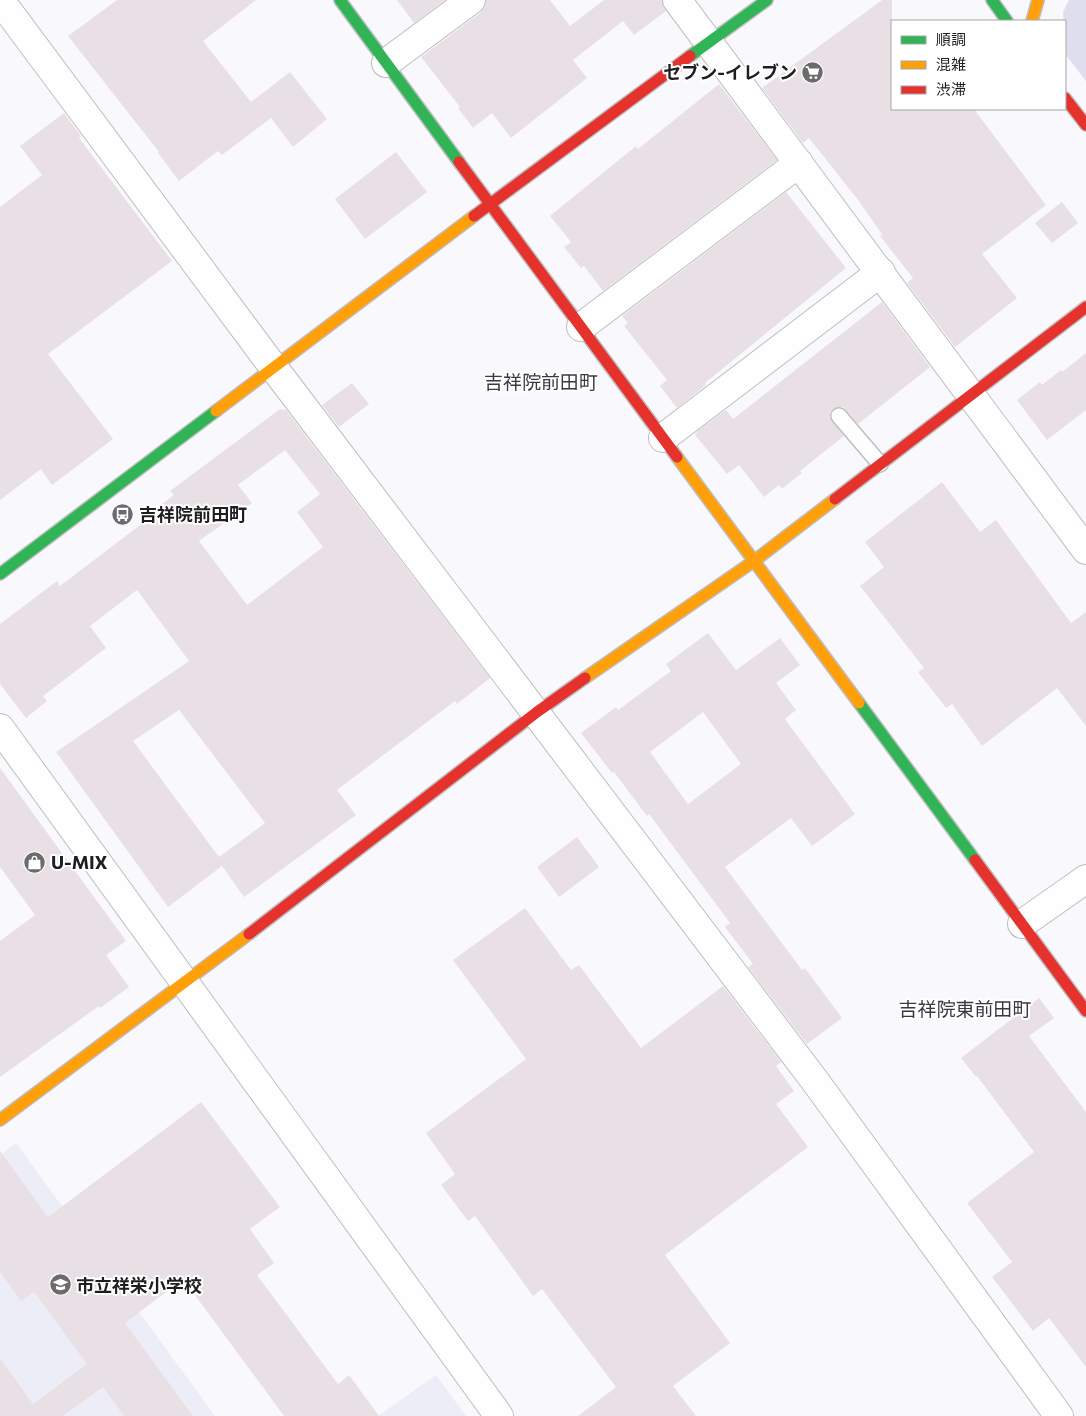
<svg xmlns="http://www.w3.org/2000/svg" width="1086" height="1416" viewBox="0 0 1086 1416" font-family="Commissioner,'Noto Sans JP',sans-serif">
<rect width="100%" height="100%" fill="#f9f9fd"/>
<g fill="#ededf8">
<path d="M 16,1143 L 215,1416 L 0,1416 L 0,1155 Z"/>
<path d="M 436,1375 L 466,1416 L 378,1416 Z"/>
</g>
<path fill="#dedeef" d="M 1069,0 L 1086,0 L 1086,81 L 1065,54 L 1063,12 Z"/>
<g fill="#e9e0e5" fill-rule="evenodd">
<path d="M 117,0 L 256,0 L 203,41 L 251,102 L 290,72 L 327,119 L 293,147 L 271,118 L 222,155 L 218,151 L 179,181 L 158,153 L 159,152 L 68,36 Z"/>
<path d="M 397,0 L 445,0 L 414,23 Z"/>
<path d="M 486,0 L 550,0 L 570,26 L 604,0 L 662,0 L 666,11 L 634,35 L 623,21 L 573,60 L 587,78 L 511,138 L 492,113 L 473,128 L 458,108 L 460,107 L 421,57 L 480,13 L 485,7 Z"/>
<path d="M 882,0 L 892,0 L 892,109 L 974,109 L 1046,205 L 982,254 L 1017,298 L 955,347 L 907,283 L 913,278 L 880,236 L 882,234 L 858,200 L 809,138 L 803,143 L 762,88 Z"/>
<path d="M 719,84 L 777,160 L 603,291 L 584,266 L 581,268 L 564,247 L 571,242 L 550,216 L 636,146 L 638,149 Z"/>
<path d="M 64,113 L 81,136 L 79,138 L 172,261 L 48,354 L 113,439 L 52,485 L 41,469 L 0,500 L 0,207 L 42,175 L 20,146 Z"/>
<path d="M 396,152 L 427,192 L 365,239 L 335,199 Z"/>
<path d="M 786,192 L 846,268 L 705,383 L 706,385 L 677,408 L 660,386 L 667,380 L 624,326 L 628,323 L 622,316 Z"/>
<path d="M 1062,202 L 1078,223 L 1052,243 L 1035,223 Z"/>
<path d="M 882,302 L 930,367 L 858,424 L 843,407 L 833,409 L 830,413 L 830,418 L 844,436 L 800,471 L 802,473 L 782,489 L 779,485 L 764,497 L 739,465 L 727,474 L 695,435 L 697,433 L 696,432 L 726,410 L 733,419 Z"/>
<path d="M 1086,353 L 1086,410 L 1047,440 L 1017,400 L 1040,382 L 1042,385 L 1061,370 L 1062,372 Z"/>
<path d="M 352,383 L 369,404 L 339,427 L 322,405 Z"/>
<path d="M 280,409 L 286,410 L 490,678 L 457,704 L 455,701 L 337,790 L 356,815 L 244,897 L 222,866 L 168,907 L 56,752 L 189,661 L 137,590 L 90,626 L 106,648 L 43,696 L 47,701 L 26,718 L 0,684 L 0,624 L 57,581 L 60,586 L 144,522 L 142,519 L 174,495 L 170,491 ZM 285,450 L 320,494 L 297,512 L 323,547 L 247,605 L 199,541 L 252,503 L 238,485 ZM 179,710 L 265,823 L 219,857 L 133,741 Z"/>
<path d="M 942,482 L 980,532 L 996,520 L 1071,623 L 1086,612 L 1086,726 L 1057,688 L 982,746 L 952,704 L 946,708 L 918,672 L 924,668 L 860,586 L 884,567 L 865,542 Z"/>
<path d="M 708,633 L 736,670 L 780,638 L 800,665 L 776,683 L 796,710 L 785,719 L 855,814 L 812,846 L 791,818 L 725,867 L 802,970 L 805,968 L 842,1018 L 807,1044 L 748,967 L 753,964 L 725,927 L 730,923 L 649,814 L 647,816 L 614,772 L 612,773 L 581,733 L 616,707 L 618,710 L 671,671 L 666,664 ZM 703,712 L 741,764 L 688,804 L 650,752 Z"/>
<path d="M 0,768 L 126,941 L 106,955 L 129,987 L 100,1008 L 99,1006 L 0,1077 L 0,941 L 35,915 L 0,867 Z"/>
<path d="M 577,837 L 599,867 L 559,897 L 537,867 Z"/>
<path d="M 525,908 L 571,970 L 579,965 L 641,1048 L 723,986 L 781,1062 L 776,1066 L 794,1091 L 776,1104 L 808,1147 L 665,1255 L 730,1343 L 673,1386 L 696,1416 L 578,1416 L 616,1387 L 542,1289 L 533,1296 L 475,1216 L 468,1221 L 441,1185 L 455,1174 L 426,1133 L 526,1059 L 453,960 Z"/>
<path d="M 1039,998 L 1054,1018 L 1029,1036 L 1086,1112 L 1086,1367 L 1049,1318 L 1033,1331 L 992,1277 L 1012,1262 L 967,1203 L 1034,1152 L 977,1076 L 976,1077 L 961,1058 Z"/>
<path d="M 201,1102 L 280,1207 L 250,1229 L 274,1263 L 257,1275 L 338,1384 L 349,1375 L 379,1416 L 284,1416 L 183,1279 L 125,1323 L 193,1416 L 124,1416 L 103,1387 L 63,1416 L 0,1416 L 0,1358 L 33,1404 L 87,1364 L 34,1292 L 21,1301 L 0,1272 L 0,1151 L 48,1217 Z"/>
</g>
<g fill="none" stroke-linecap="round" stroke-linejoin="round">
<defs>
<path id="lane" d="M 839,416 L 880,464"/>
<g id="street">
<path d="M 0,0 L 274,368 L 815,1081 L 1059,1416"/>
<path d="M 677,0 L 1086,550"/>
<path d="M 386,63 L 471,0"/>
<path d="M 581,327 L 799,163"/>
<path d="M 663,438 L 881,272"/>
<path d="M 0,728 L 499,1416"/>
<path d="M 1022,924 L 1086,879"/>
</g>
<g id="fast">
<path d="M 340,0 L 459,162"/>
<path d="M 992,0 L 1007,21"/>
<path d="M 690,56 L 767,0"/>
<path d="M 0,574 L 216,411"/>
<path d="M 859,703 L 975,860"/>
</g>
<g id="slow">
<path d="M 1032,21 L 1038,0"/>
<path d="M 216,411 L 474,216"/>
<path d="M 677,457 L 859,703"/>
<path d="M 585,678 L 754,561 L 835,499"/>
<path d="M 0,1120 L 249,934"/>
</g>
<g id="jam">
<path d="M 1065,98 L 1086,125"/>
<path d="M 459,162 L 677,457"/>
<path d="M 474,216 L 690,56"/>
<path d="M 835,499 L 1086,307"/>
<path d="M 975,860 L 1086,1011"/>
<path d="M 249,934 L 537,712 L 585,678"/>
</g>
</defs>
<use href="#lane" stroke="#bebec1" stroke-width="18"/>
<use href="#street" stroke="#bebec1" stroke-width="30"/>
<use href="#fast" stroke="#bebec1" stroke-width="14"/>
<use href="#slow" stroke="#bebec1" stroke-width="14"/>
<use href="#jam" stroke="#bebec1" stroke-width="14"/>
<use href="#lane" stroke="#fefeff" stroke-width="15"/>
<use href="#street" stroke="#fefeff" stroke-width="28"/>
<use href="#fast" stroke="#30b455" stroke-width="11"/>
<use href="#slow" stroke="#ff9f0a" stroke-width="11"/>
<use href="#jam" stroke="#e5322d" stroke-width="11"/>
</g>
<defs>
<symbol id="supermarket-disc" viewBox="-11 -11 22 22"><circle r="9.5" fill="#6b6b6e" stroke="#fff"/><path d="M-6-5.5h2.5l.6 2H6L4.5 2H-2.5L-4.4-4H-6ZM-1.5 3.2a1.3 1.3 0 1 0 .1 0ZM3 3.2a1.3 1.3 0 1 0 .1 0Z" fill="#fff"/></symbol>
<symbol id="bus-disc" viewBox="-11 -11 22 22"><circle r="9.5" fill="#6b6b6e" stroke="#fff"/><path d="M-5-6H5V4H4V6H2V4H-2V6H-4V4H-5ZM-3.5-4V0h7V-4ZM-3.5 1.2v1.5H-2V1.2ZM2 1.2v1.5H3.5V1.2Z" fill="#fff"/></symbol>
<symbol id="shop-disc" viewBox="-11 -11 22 22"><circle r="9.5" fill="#6b6b6e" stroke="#fff"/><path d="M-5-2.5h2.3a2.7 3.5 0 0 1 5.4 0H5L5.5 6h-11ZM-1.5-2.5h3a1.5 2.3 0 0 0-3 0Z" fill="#fff"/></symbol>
<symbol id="school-disc" viewBox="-11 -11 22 22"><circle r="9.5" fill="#6b6b6e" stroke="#fff"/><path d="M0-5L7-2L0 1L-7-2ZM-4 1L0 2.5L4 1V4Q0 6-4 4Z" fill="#fff"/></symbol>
</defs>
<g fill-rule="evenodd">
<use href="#supermarket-disc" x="800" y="60" width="25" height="25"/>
<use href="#bus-disc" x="110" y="502" width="25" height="25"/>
<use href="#shop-disc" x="22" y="850" width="25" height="25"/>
<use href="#school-disc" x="48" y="1272" width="25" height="25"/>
</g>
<g text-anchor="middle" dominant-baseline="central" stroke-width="4" stroke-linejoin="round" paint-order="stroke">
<g font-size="18" font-weight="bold" fill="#1e1e21" stroke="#fff" text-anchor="start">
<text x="797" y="72" text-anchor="end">セブン-イレブン</text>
<text x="139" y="514">吉祥院前田町</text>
<text x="51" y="862">U-MIX</text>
<text x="76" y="1285">市立祥栄小学校</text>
</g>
<g font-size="19" fill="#393940" stroke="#fff">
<text x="541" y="381">吉祥院前田町</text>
<text x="965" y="1008">吉祥院東前田町</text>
</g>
</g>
<rect x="891" y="20" width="175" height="90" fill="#ffffff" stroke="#a5a5a6"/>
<rect x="901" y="36" width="25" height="8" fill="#30b455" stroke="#a5a5a6"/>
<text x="936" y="45" font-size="15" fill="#1e1e21">順調</text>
<rect x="901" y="61" width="25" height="8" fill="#ff9f0a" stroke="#a5a5a6"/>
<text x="936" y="70" font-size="15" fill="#1e1e21">混雑</text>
<rect x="901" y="86" width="25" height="8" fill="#e5322d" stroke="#a5a5a6"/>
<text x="936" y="95" font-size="15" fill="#1e1e21">渋滞</text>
</svg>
